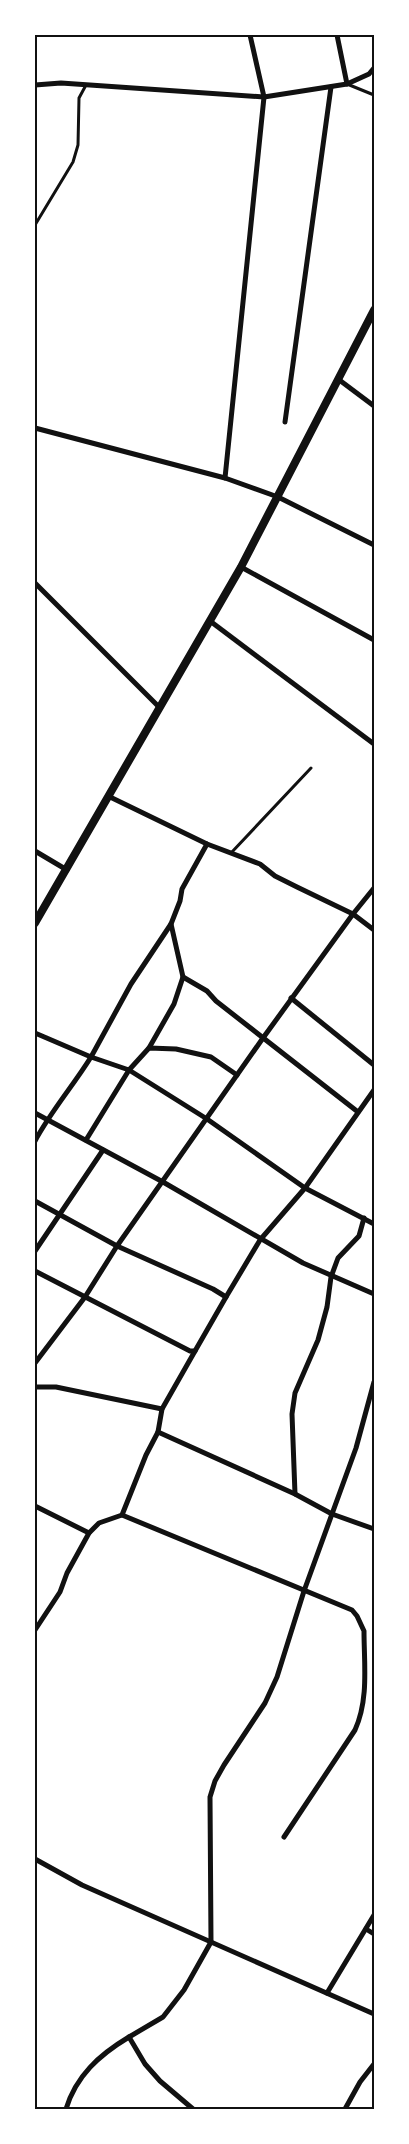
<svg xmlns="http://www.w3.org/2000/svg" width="409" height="2144" viewBox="0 0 409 2144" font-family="Inter,sans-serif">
<rect width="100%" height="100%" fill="#fff"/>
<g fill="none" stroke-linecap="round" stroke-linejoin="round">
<g stroke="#111" stroke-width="3">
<path d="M 347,84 L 374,95"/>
<path d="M 35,225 L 73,162 L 78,145 L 79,98 L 86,85"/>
<path d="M 231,853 L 311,768"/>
</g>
<g stroke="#111" stroke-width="5">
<path d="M 337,35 L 347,84"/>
<path d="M 35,85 L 61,83 L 264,97 L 347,84 L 369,74 L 374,68"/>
<path d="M 338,379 L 374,406"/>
<path d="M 285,422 L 331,87"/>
<path d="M 35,428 L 225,478 L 278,497 L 374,545"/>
<path d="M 225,478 L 264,97 L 250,35"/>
<path d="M 241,567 L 374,640"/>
<path d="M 35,583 L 160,708"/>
<path d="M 210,621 L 374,744"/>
<path d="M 108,796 L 207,844 L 260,864 L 275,876 L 297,887 L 353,914 L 374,930"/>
<path d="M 35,851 L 67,870"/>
<path d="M 183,977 L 207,991 L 216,1001 L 358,1112"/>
<path d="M 291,998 L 374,1065"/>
<path d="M 35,1033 L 91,1057 L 131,984 L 171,924 L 180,901 L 182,889 L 207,844"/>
<path d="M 149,1048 L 174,1004 L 183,977 L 171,924"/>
<path d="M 35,1113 L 163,1182 L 303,1263 L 374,1294"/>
<path d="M 86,1140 L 129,1070 L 207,1119 L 305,1188 L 374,1224"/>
<path d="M 35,1141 C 51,1111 73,1086 91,1057 L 129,1070 L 149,1048 L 176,1049 L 211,1057 L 237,1075"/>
<path d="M 35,1201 L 117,1246 L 213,1289 L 226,1297 L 260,1240 L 305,1188 L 374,1090"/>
<path d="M 35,1251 L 103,1150"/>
<path d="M 35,1271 L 190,1351 L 195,1351 L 162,1409 L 158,1432"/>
<path d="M 195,1351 L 226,1297"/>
<path d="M 35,1363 L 85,1297 L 117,1246 L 263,1038 L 353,914 L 374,888"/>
<path d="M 35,1387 L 56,1387 L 162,1409"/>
<path d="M 295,1494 L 292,1414 L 295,1393 L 318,1340 L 327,1307 L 331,1277 L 338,1258 L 359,1236 L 364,1218"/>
<path d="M 35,1506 L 89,1533"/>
<path d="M 122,1515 L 352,1610 L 357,1616 L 364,1631 C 364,1664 369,1699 355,1730 L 284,1837"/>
<path d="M 35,1630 L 60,1592 L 67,1573 L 89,1533 L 99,1523 L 122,1515 L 146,1455 L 158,1432 L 295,1494 L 332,1514 L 374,1529"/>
<path d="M 35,1859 L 82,1885 L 374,2014"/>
<path d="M 366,1929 L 374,1934"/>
<path d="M 327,1993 L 374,1915"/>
<path d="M 129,2037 L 163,2017 L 184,1990 L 211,1942 L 210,1797 L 215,1781 L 224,1765 L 265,1703 L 277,1677 L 304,1591 L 356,1448 L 374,1382"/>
<path d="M 66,2109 C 76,2076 99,2055 129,2037 L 145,2064 L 160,2081 L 193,2109"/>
<path d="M 345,2109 L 360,2082 L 374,2064"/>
</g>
<path stroke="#111" stroke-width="8" d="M 35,923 L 241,567 L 374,310"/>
</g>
<rect width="409" height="2144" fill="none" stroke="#ffffff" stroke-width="72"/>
<rect x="36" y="36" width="337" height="2072" fill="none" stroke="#111" stroke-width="2"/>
</svg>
